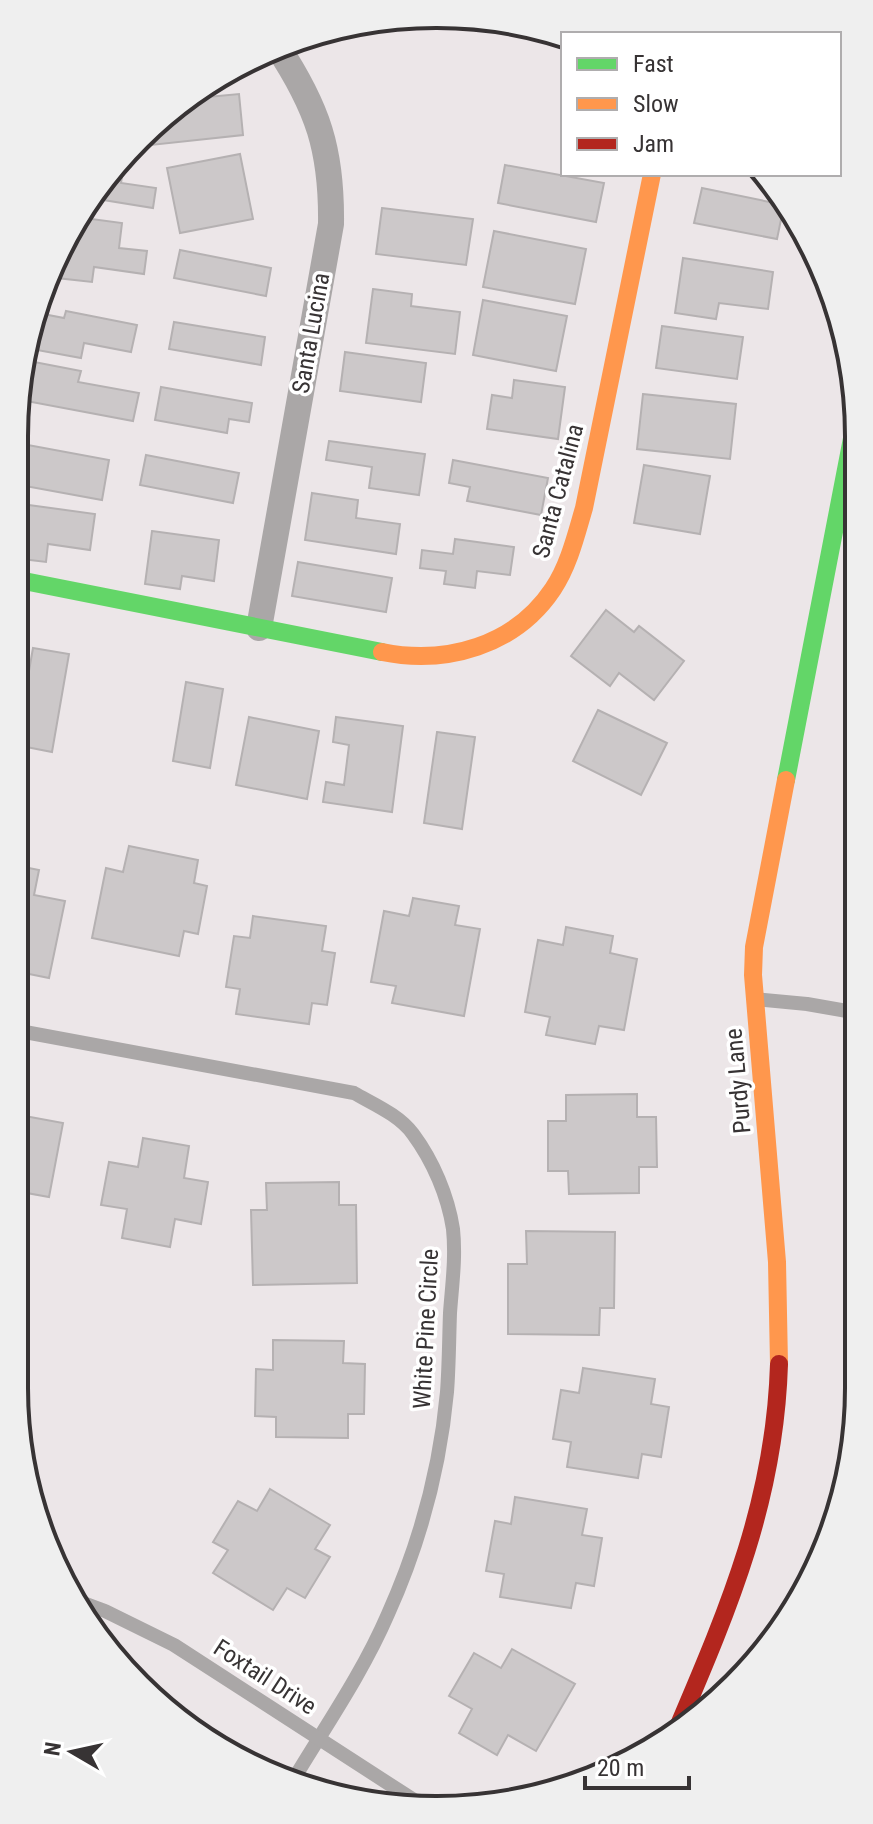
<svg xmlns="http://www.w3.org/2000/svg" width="873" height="1824" viewBox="0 0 873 1824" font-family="'Roboto Condensed',sans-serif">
<rect width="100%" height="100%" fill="#ece6e8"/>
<g fill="#ccc8c9" stroke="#b5b1b2" stroke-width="2">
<path d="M239,94L243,135L151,145L150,130L197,98Z"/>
<path d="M240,154L253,219L180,233L167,168Z"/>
<path d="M122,162L124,163L121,183L156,188L153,208L97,199Z"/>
<path d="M505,165L604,183L596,222L498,203Z"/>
<path d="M702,188L784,205L777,239L694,223Z"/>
<path d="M382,208L473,219L466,265L376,254Z"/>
<path d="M84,218L122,223L119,248L147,251L144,274L94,267L92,282L57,278L60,253Z"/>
<path d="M494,231L586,249L575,304L483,287Z"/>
<path d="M180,250L271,268L266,296L174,278Z"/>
<path d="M683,258L773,272L768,309L719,303L716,319L675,313Z"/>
<path d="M373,289L412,294L411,306L460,312L455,354L366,343Z"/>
<path d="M483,300L567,316L556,371L473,355Z"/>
<path d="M66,311L137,325L131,352L84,343L81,358L37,350L43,314L64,318Z"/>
<path d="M174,322L265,337L261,365L169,349Z"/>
<path d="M662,326L743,337L737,379L656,368Z"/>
<path d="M345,352L426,363L421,402L340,391Z"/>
<path d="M29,361L81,371L78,382L139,393L133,421L21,400Z"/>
<path d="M514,380L565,387L558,439L487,429L492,395L512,398Z"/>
<path d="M161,387L252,403L249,422L229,419L227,433L155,420Z"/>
<path d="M643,394L736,404L730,459L637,449Z"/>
<path d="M329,441L425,454L419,495L369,488L372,467L326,460Z"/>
<path d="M17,443L109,460L102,500L14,484Z"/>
<path d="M146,455L239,473L233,503L140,485Z"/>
<path d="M453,460L548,478L541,515L467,501L470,487L449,483Z"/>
<path d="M644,465L710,476L700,534L634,523Z"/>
<path d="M312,493L358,500L356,518L400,524L396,554L305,540Z"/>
<path d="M14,503L95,514L90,550L48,544L46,562L14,558Z"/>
<path d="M152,531L219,540L214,581L182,576L180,589L145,584Z"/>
<path d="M455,539L514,547L510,575L477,571L475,588L444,584L446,571L420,568L422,550L453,554Z"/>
<path d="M298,562L392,578L386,612L292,596Z"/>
<path d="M606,610L634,632L639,626L684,661L654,700L619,673L610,686L571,656Z"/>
<path d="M33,648L69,654L52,752L16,745Z"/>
<path d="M186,682L223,689L210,768L173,761Z"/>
<path d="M598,710L667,743L641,795L573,761Z"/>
<path d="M249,717L319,731L307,799L236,785Z"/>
<path d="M336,717L403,726L392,812L323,802L326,782L344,785L349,745L333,742Z"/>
<path d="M437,732L475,737L462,829L424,823Z"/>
<path d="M129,846L198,860L194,883L207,886L198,934L184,931L179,956L92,938L106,868L123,872Z"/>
<path d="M14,865L39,870L34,895L65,901L49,978L14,971Z"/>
<path d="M413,898L459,906L455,925L480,929L464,1016L392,1003L396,986L371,982L384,911L409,916Z"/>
<path d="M253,916L326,926L322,951L335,953L327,1005L312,1003L309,1024L236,1014L240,989L226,987L234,936L250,938Z"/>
<path d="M566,927L613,936L610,953L637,959L624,1030L599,1026L595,1044L546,1035L550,1017L525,1012L538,940L563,945Z"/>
<path d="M637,1094V1117H656L657,1167H639V1193L569,1194L568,1171H548V1121H566V1095Z"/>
<path d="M14,1114L63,1123L49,1197L21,1192L16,1217Z"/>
<path d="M143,1138L189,1146L184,1178L208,1182L201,1224L175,1219L170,1247L122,1238L127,1209L101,1205L109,1162L138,1167Z"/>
<path d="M339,1182V1205H356L357,1283L253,1285L251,1210H267L266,1183Z"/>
<path d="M526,1231L615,1232L614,1308H600L599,1335L508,1334V1264H527Z"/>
<path d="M273,1340L344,1341L343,1363L365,1364L364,1414H348V1438L276,1437V1417L255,1416L256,1369L273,1370Z"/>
<path d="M583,1368L655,1379L651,1404L669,1407L661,1457L642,1454L638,1478L567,1467L571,1442L553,1439L561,1390L579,1393Z"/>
<path d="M270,1489L330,1525L315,1549L330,1557L305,1598L287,1588L273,1610L213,1573L228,1550L213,1542L238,1501L257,1511Z"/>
<path d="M515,1497L587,1509L582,1535L602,1538L594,1586L576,1583L571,1608L500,1597L504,1574L486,1571L495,1521L511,1524Z"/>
<path d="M512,1649L575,1684L536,1751L508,1735L497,1755L459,1733L472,1709L449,1696L474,1653L501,1668Z"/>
</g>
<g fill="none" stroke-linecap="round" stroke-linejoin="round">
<g stroke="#aaa7a7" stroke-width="14">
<path d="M755,999L807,1004L858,1013"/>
<path d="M14,1030L354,1093C375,1105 399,1115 413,1134C433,1161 448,1196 453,1229C456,1258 452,1285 450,1313C449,1340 449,1366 447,1392C440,1468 419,1545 388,1614C363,1672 327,1724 295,1777"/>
<path d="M78,1601L105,1611L174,1645L420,1804"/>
</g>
<path stroke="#aaa7a7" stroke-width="26" d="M259,628L331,224C332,150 318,108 277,46"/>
<g stroke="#63d668" stroke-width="18">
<path d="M14,579L382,652"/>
<path d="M786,780L855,423"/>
</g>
<g stroke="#ff974d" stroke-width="18">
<path d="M382,652C446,665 515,646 553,589C569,565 576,535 584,508L652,174"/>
<path d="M779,1364L777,1262L753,975L754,947L786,780"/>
</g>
<path stroke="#b3261e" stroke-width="18" d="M678,1727C730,1605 775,1499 779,1364"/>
</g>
<g text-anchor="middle" stroke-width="7" stroke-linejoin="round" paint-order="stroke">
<g font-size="24" fill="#373334" stroke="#fff">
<text transform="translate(311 333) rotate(-80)" y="8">Santa Lucina</text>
<text transform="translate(558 491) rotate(-75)" y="8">Santa Catalina</text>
<text transform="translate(738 1081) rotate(-95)" y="8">Purdy Lane</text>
<text transform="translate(426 1329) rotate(-87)" y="8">White Pine Circle</text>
<text transform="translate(265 1677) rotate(33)" y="8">Foxtail Drive</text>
</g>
</g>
<path d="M0 0H873V1824H0ZM436 28H437A408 408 0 0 1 845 436V1388A408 408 0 0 1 437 1796H436A408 408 0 0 1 28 1388V436A408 408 0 0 1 436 28Z" fill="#efefef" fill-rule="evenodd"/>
<path fill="none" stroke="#373334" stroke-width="4" d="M436 28H437A408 408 0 0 1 845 436V1388A408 408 0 0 1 437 1796H436A408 408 0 0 1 28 1388V436A408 408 0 0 1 436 28Z"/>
<rect x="561" y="32" width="280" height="144" fill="#ffffff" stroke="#afadae" stroke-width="2"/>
<rect x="577" y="58" width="40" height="12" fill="#63d668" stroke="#afadae" stroke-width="2"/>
<text x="633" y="72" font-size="24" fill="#373334">Fast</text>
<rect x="577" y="98" width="40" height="12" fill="#ff974d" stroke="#afadae" stroke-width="2"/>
<text x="633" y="112" font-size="24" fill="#373334">Slow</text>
<rect x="577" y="138" width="40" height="12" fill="#b3261e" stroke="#afadae" stroke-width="2"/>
<text x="633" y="152" font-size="24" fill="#373334">Jam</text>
<g transform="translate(72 1752) rotate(279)" stroke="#ffffff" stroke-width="6" paint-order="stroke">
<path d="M0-6L14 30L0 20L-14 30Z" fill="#373334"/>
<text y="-12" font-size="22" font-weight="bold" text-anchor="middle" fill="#373334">N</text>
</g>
<path d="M585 1776v12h104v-12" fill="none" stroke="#373334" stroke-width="4"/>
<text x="597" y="1776" font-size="24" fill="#373334" stroke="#ffffff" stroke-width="6" paint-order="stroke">20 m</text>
</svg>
